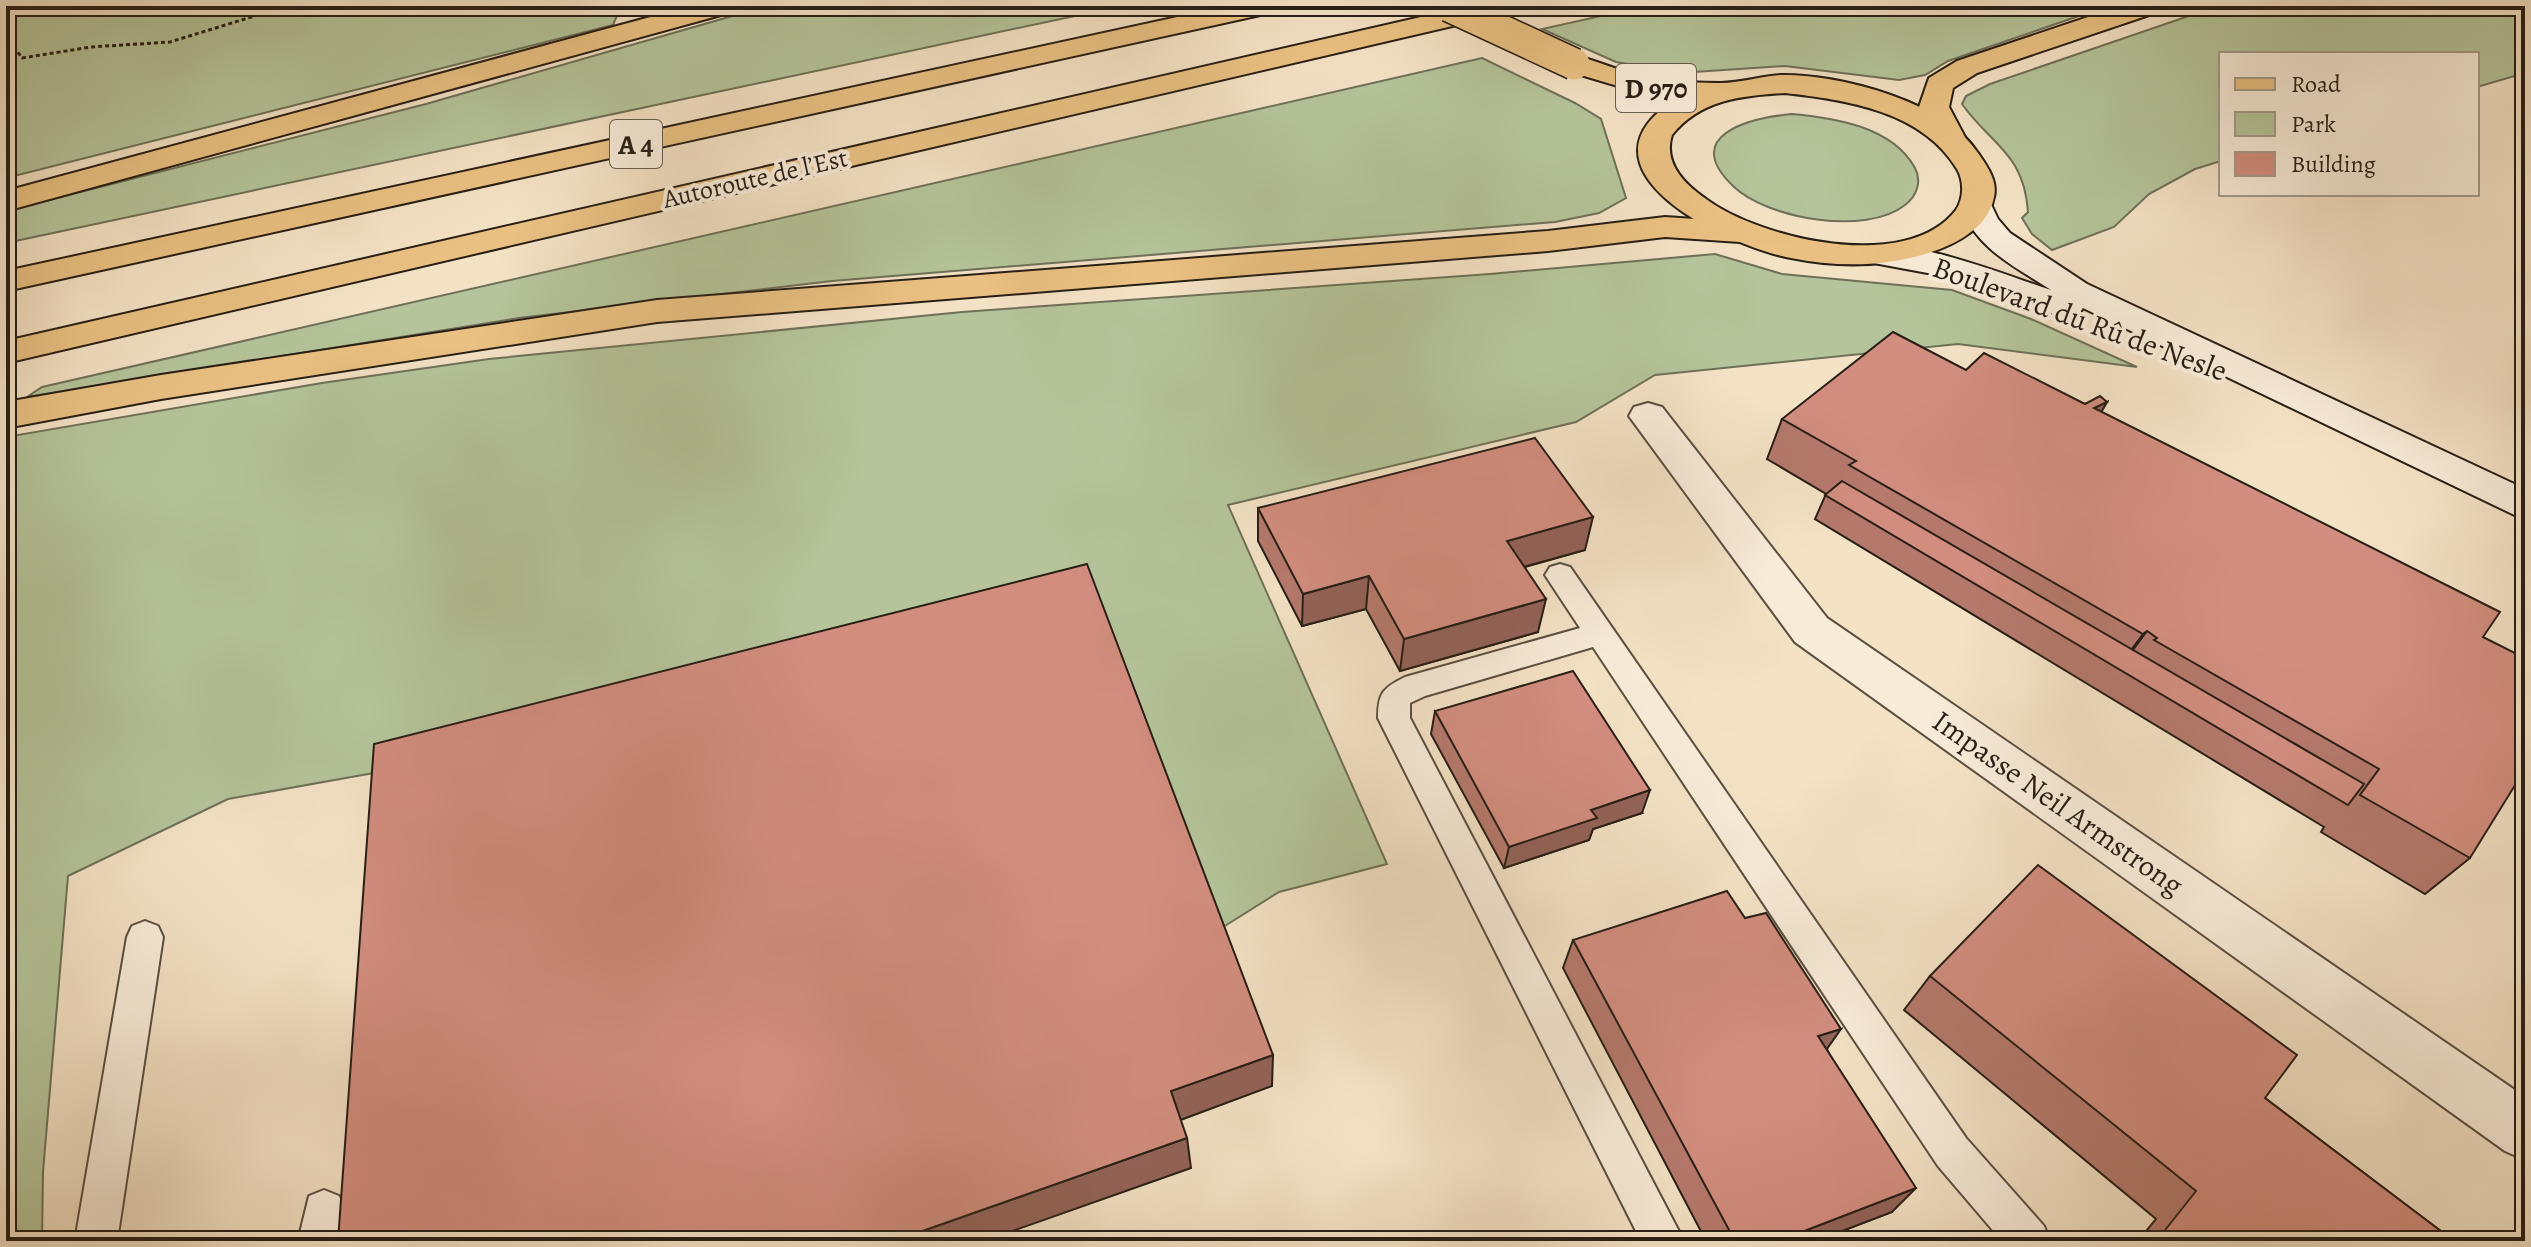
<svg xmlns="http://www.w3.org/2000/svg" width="2531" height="1247" viewBox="0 0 2531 1247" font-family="Alegreya,serif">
<rect width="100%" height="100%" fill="#f4e2c5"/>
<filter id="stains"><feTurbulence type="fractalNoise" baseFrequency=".0025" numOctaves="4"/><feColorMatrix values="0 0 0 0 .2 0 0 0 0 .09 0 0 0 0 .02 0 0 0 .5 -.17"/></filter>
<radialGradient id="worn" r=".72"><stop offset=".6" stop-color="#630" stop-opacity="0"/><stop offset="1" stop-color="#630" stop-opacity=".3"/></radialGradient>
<g fill="#b5c49a" stroke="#6e7158" stroke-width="2">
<path d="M6,6H621L613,25L6,178Z"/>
<path d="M767,6H1122L6,243V211L426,104Z"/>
<path d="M1646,6H2108L1948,61L1925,75L1899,80L1785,66L1679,73L1616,62L1542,29Z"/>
<path d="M2218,6H2525V73L2477,87V54H2221V161L2195,169L2149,194L2114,227L2052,250L2032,234L2022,218L2028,212C2024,153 1992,146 1962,104L1966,96L1990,84Z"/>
<path d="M1482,58L1575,103L1601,119L1626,198L1599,213L1555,222L832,281L519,318L27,397L42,387Z"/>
<path d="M1792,114C1834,118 1892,126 1915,168C1922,181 1917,196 1905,205C1866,236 1767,219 1733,186C1680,135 1750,118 1792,114Z"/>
<path d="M1715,254L1782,274L1952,290L2031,319L2137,367L1958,344L1655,375L1576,422L1228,505L1387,864L1279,892L1220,929L385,771L228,799L68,876L43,1172L42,1241H6V437L322,383L489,359L962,312L1490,274Z"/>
</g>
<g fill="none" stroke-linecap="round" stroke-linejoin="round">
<defs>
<g id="lane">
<path d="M1560,564L1570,567L1966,1138L2044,1226L2050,1241H2002L1938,1166L1593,647L1425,696L1410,703V718L1684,1241H1641L1378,718C1378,693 1383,688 1405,677L1580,628L1545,575L1550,567Z"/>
<path d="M145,921L158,926L163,937L117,1241H75L127,937L132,926Z"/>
<path d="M324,1190L339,1196L345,1211L340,1241H298L309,1196Z"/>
</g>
<path id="street" d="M1648,403L1662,407L1827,618L2525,1097V1160L2505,1151L1795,642L1629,416L1634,407Z"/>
<path id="secondary" d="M1977,195L1988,198L1998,219L2010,233L2087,284L2525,489V520L2083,308L2078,315L2066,318L1933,274L1863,261L1858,254L1863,247C1908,236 2005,275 2051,290C2016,267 1974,248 1961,205L1966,198Z"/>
<path id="primary" d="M1574,55C1602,62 1632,77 1661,80C1680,82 1703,83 1721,83C1741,83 1762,76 1781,75C1840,74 1945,102 1978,153C1987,166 1998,181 1994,197C1989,224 1963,240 1940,249C1892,267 1840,268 1791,258C1726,246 1563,168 1678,98H1658L1564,70L1560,64L1564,58ZM1785,93C1847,100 1922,111 1957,169C1964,181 1964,198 1956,210C1907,274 1760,239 1706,199C1684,184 1663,163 1672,135C1701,99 1742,96 1785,93Z"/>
<g id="highway">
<path d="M691,6H735L732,12L6,211V191Z"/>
<path d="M1228,6H1278L1275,12L1265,14L6,291V271Z"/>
<path d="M1469,6H1517L1514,12L1504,14L6,363V341Z"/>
<path d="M2121,6H2161L2158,12L1977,73L1953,88L1949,107L1967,141L1963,148H1941L1919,107L1929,78L1957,61Z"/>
<path d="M1665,217L1740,222L1752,225L1757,232L1752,239L1740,242L1665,237L1548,251L657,322L161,399L6,428V402L161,375L657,300L1548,231Z"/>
</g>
</defs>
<use href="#lane" stroke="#5a4f41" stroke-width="4"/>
<use href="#street" stroke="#5a4f41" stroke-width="4"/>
<use href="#secondary" stroke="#271e15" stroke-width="4"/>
<use href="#primary" stroke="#271e15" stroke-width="4"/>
<use href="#highway" stroke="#271e15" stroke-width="4"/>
<path stroke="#271e15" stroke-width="3" stroke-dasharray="4 3" stroke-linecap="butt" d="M6,35L22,58L91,47L170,42L287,6"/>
<use href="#lane" fill="#f8ecd9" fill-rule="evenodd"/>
<use href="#street" fill="#f8ecd9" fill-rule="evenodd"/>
<use href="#secondary" fill="#f8ecd9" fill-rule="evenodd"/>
<use href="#primary" fill="#eac182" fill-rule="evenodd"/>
<use href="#highway" fill="#eac182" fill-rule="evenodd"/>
<defs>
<path id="primary-bridge" d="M1449,6L1574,64"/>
</defs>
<use href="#primary-bridge" stroke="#271e15" stroke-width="34" stroke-linecap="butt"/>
<use href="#primary-bridge" stroke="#eac182" stroke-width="31"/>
</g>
<g fill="#b5796c" stroke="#271e15" stroke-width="2">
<path d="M1966,370L2085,404L2107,402L2101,412L2483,637L2470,858L2425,894L2321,832L2324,827L1815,519L1826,494L1767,459L1782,419Z"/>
<path d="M1258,508L1585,550L1525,567L1538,632L1400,671L1366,609L1302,626L1258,541Z"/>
<path d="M1435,711L1642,813L1593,829L1589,840L1504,868L1431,734Z"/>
<path d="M1573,940L1827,1049L1892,1212L1816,1241H1706L1563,968Z"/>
<path d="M1930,976L2265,1098L2454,1241H2138L2156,1219L1904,1010Z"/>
</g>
<g fill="#936358" stroke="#271e15" stroke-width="2">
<path d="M2107,402L2084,442L2094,408Z"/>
<path d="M1593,517L1585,550L1501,573L1507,541Z"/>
<path d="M1369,576L1366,609L1302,626L1303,594Z"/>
<path d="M1546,599L1538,632L1400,671L1404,639Z"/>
<path d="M2147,631L2119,669L2118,668L2143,634Z"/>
<path d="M1650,790L1642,813L1593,829L1589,840L1504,868L1509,847L1591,810Z"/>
<path d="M1841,1029L1822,1056L1818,1036Z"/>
<path d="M1273,1055L1272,1086L1175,1122L1171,1091Z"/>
<path d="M1187,1138L1191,1168L984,1241H894Z"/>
<path d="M1916,1188L1892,1212L1816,1241H1778Z"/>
</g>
<g fill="#d28d7e" stroke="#271e15" stroke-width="2">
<path d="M1893,332L1966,370L1984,353L2085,404L2100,396L2107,402L2094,408L2500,612L2483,637L2525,658V769L2470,858L2360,795L2379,769L2154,640L2157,638L2147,631L2143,634L1849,465L1856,461L1782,419Z"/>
<path d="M1535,438L1593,517L1507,541L1546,599L1404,639L1369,576L1303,594L1258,508Z"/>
<path d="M1842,481L2364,784L2348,805L1825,495Z"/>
<path d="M1087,564L1273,1055L1171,1091L1187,1138L894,1241H338L374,744Z"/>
<path d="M1573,671L1650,790L1591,810L1597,818L1509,847L1435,711Z"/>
<path d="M2038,865L2297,1055L2265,1098L2454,1241H2170L2162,1234L2196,1191L1930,976Z"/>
<path d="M1727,891L1745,918L1766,913L1841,1029L1818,1036L1916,1188L1778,1241H1735L1573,940Z"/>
</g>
<g text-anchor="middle" stroke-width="8" stroke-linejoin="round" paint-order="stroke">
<g font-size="26" fill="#271e15" stroke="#f8ecd9">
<text transform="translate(755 178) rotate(-13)" y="9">Autoroute de l’Est</text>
</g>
<g fill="#f8ecd9" stroke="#665c50" stroke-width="2">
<rect x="1616" y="64" width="80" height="48" rx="6"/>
<rect x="610" y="120" width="52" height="48" rx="6"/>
</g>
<g font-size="28" font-weight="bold" fill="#271e15">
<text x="1656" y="98">D 970</text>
<text x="636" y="154">A 4</text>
</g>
<g font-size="30" fill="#271e15" stroke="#f8ecd9">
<text transform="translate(2080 319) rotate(20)" y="10">Boulevard du Rû de Nesle</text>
<text transform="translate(2058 803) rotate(35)" y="10">Impasse Neil Armstrong</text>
</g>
</g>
<rect width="2531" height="1247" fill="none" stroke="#f4e2c5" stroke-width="32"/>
<rect x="8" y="8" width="2515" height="1231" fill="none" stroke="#271e15" stroke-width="4"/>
<rect x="16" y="16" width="2499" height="1215" fill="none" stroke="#271e15" stroke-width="2"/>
<rect x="2219" y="52" width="260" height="144" fill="#f8ecd9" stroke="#a49a8b" stroke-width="2"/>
<rect x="2235" y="78" width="40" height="12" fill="#eac182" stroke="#a49a8b" stroke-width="2"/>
<text x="2291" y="92" font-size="24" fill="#271e15">Road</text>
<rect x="2235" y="112" width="40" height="24" fill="#b5c49a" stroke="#a49a8b" stroke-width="2"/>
<text x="2291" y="132" font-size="24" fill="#271e15">Park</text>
<rect x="2235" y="152" width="40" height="24" fill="#d28d7e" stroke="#a49a8b" stroke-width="2"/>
<text x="2291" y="172" font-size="24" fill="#271e15">Building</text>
<rect width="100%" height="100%" filter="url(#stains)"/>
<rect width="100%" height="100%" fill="url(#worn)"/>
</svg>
